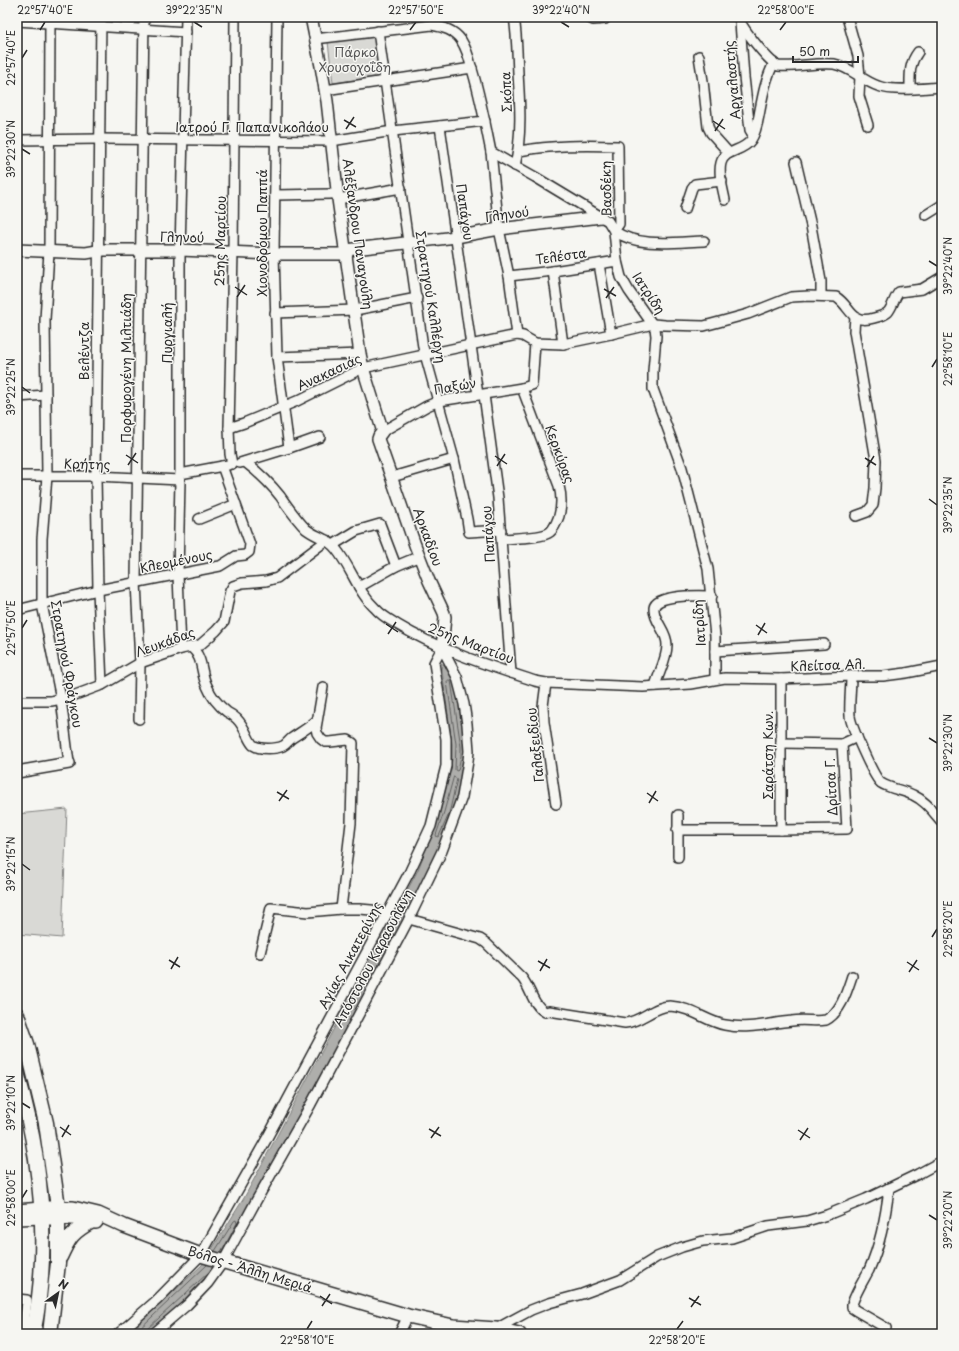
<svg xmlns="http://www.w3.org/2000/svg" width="959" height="1351" viewBox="0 0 959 1351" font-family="'Playpen Sans',sans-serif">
<rect width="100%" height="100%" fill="#f6f6f2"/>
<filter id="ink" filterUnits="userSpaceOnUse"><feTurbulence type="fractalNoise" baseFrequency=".025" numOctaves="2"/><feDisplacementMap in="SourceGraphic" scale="8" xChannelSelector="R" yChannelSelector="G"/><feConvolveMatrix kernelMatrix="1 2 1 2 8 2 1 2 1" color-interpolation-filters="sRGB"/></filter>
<g filter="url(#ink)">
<g fill="#d9d9d5" stroke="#828280">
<path d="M375,37L381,76L333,83L328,42Z"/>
<path d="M67,809L62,938L17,934V814Z"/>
</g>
<path fill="#aeaeab" stroke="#7a7a78" d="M441,663L454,671L465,746V757L453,815L418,893L253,1203L214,1273L148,1334H128L202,1265L244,1198L418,870L440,811L450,771L452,760V744Z"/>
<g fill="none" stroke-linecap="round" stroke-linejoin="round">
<g stroke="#5f5f5e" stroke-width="1">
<path d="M449,680L451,681L461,747V756L458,770L457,771L455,770L456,744L447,682Z"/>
<path d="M454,777L457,779L449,814L439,836L437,837L436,835L444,812L453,779Z"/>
<path d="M215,1251L234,1221L236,1220L237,1223L221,1253"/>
<path d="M134,1334L207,1265"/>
<path d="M146,1334L147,1329L209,1272"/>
</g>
<defs>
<g id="minor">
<path d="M50,17L49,251L45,320L47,476L42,539V604L61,699L69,763"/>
<path d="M101,17L96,476L98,590L102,685"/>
<path d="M277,17L274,254L277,357L289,448"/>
<path d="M514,17C517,35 517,54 518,73C520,104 522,136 515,166"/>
<path d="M587,17L593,20L605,19"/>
<path d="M738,17C742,28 768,61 778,66C797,68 815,62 834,64C851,67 862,81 878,86C893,92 925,88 942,87"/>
<path d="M847,17L858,56L860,76L859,96L868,125"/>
<path d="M17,21L186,32"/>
<path d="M740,22L744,77L750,130L753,135"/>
<path d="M378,31L423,347L454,459L467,519L469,532L501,530"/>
<path d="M315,39L432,25C443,27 454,30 461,40C466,48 469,57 471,66C480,94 485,123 491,152L535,177L608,221L614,231L617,261L621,277L629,291L655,328L656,336L653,371V389L682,468L708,569L715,636V679"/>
<path d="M699,56L703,81L708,127L711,133L729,153"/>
<path d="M910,88C910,74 909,64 918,52"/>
<path d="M325,90L472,68"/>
<path d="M440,126L478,395"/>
<path d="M17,140L100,139L331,141L393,131L485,121"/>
<path d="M519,151C553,145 583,145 618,146L619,224L614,231C639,248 675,242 704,241"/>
<path d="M491,152L499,229L509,276L517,335"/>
<path d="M796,162L811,226L821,281V296"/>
<path d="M275,195L331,194"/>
<path d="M338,199L401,188"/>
<path d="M725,200C723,189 718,174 721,163C725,149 743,152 751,140C757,131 758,120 760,110C763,94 766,78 774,63"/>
<path d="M685,209L692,188L695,184L722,181"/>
<path d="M926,215L942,205"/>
<path d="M599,264L611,334"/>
<path d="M553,271L563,344"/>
<path d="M509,276L553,271L617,261"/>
<path d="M275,313L355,310L417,298"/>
<path d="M855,317L854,331L876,460L875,488L873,505L867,512L856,516"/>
<path d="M277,357L360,354"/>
<path d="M484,395L498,498L511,673"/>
<path d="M17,397L46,395"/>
<path d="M229,428L244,423L297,401L363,368L517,335L523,336L535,343L563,344L611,334L653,324L665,325L704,326L719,322L748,314L791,297L809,296L836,297C851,306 850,325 874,318C878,317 885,315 888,312C893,306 894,298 899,292L922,289L942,277"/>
<path d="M383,431L427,406L439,401L522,388"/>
<path d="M245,462C258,472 270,483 280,496C288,507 296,519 306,529C316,537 328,538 336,549C351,567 358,593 376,609C382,616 390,620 398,625C439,650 490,666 535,681L546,683L643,687L691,684L725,678L781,679L851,676H883L906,673L942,666"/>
<path d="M240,463L289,448L320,437"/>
<path d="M232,464L230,454L229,428L233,252L235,17"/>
<path d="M180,474L228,465"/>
<path d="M17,476H96L180,480"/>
<path d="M392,477L454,459"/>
<path d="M199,519L236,504"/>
<path d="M502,539C512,538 543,538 550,532C555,528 557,521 559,516C562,505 562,497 559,486L522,388L532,385L535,343"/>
<path d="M333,545L356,531L380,524L396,566"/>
<path d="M359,587L396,566L420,556"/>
<path d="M17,610L98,590L220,566L236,556L245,555L249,552L250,544L222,466"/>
<path d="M191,647C204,658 200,672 207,686C211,696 218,705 227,712C231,714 234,716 237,719C245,727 248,740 253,745C260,750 276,749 283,746C287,744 289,740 292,738C301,732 310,727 317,720"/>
<path d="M181,649L178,575L180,480V250L186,17"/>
<path d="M715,651L824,644"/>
<path d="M851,676C851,689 849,703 850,716C851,726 874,778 881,783C890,789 903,790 913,795C926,801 933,812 942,822"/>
<path d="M546,683L543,706L544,722L556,804"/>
<path d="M655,686C659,672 667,659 667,645C667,631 655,623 654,610C652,593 702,596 712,596"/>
<path d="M323,687L316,728L317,733L321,739L325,742H330L348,740L353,743L351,823L341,909"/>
<path d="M17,701H51L67,698L102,685L140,663L181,649L200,645L216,631L224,622L230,591L233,586L242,583L266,581L277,578L327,540"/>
<path d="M139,719L140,663L136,582L144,17"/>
<path d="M781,743L842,744L857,737"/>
<path d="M678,815V857"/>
<path d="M677,830H781L847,829L842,744"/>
<path d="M781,830V679"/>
<path d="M409,919L480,939L486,943L522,978C531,989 532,1004 545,1012L549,1011L625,1023C641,1022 654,1006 670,1006C691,1007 707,1022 725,1025C751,1030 768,1023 792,1021C804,1019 815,1022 826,1020C841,1012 847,991 852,976"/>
<path d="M260,953L271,908L308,912L341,909H360L371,910L387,913"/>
<path d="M17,1299L27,1300L23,1334"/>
<path d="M886,1328L855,1310L852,1308V1304C856,1292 863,1281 869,1270C880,1245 886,1215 889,1188"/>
<path d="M496,1329L531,1310L549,1303L582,1294L620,1280L657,1257L682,1247L703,1241L732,1238L768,1226L807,1221L827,1215L866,1199L918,1174L942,1161"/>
<path d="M118,1334L157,1300L201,1255L266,1140L410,871L431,826L446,766V739L434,663L436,659L442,648L457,677L464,704L467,724L469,751L468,761L462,797L442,851L409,919L351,1029L311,1104L256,1201L223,1262L208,1283L187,1305L153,1334"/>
<path d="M399,1334L408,1316"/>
</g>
<g id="tertiary">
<path d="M311,17L321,66L327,101L338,199L360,354L363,368L382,429V432L379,436L378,439L415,545L429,581L444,613L445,617L442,648"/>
<path d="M17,250L86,253L103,250H180L274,254H347"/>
<path d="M346,250L456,237L499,229L601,217"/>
<path d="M17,772L69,763"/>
<path d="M17,1210L41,1208"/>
<path d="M17,1219L42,1218"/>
</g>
<g id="secondary">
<path d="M41,1208H73L98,1214L124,1226L201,1255L408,1316L453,1326L496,1329L519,1334"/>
<path d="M42,1218H73L96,1222"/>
</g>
<g id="primary">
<path d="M17,1015L27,1044L46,1123L58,1207V1263L50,1334"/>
<path d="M17,1073C41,1157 51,1248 33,1334"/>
<path d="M60,1257C69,1237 72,1232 92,1221"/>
</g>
</defs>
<use href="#minor" stroke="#2b2b2b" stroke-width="12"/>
<use href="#tertiary" stroke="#2b2b2b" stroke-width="14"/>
<use href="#secondary" stroke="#2b2b2b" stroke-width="16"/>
<use href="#primary" stroke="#2b2b2b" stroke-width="17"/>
<use href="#minor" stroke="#f6f6f2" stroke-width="9"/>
<use href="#tertiary" stroke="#f6f6f2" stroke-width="11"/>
<use href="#secondary" stroke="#f6f6f2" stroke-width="13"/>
<use href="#primary" stroke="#f6f6f2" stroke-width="14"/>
</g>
</g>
<path fill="none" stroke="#2b2b2b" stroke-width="1.5" d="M194,22L202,27M561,22L569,27M40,30L45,22M410,30L416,22M780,30L786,22M22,58L27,50M344,120L356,127M713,121L725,129M346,129L354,117M715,131L723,119M22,149L30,154M929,261L937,266M235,287L247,295M604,289L616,296M237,297L245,285M606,298L614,287M932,367L937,359M22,387L30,393M126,455L138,463M495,456L507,464M865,458L876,465M128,465L136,453M497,466L505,454M867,467L874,456M929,499L937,505M386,624L398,632M756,625L767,633M22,628L27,620M388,634L396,622M758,635L765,623M929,738L937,743M277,792L289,799M647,793L658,801M279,801L287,790M649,803L656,791M22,864L30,870M932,937L937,929M169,960L180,967M538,961L550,968M907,962L919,970M171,969L178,957M540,971L547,959M909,972L917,960M22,1103L30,1108M60,1127L71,1135M429,1129L441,1136M798,1130L810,1138M62,1137L69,1125M431,1138L439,1127M800,1140L808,1128M22,1198L27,1190M929,1215L937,1220M320,1296L332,1304M689,1298L701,1305M322,1306L330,1294M691,1307L699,1296M307,1329L312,1321M677,1329L683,1321"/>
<g text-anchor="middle" stroke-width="3" stroke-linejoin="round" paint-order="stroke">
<g font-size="13" fill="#565656" stroke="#f6f6f2">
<text x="355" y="57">Πάρκο<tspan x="355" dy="15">Χρυσοχοΐδη</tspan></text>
</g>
<g font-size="13" fill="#2b2b2b" stroke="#f6f6f2">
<text transform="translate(732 80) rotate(-95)" y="5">Αργαλαστής</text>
<text transform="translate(506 92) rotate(-92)" y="5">Σκόπα</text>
<text x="252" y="132">Ιατρού Γ. Παπανικολάου</text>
<text transform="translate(606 189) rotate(-91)" y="5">Βασδέκη</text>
<text transform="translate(465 212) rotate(82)" y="5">Παπάγου</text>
<text transform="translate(507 214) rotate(-8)" y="5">Γληνού</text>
<text transform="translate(262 233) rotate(-90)" y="5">Χιονοδρόμου Παππά</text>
<text transform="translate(358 234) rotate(82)" y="5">Αλέξανδρου Παναγούλη</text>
<text transform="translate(182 237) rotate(1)" y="5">Γληνού</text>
<text transform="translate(220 241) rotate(-89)" y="5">25ης Μαρτίου</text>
<text transform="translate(561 256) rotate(-8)" y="5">Τελέστα</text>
<text transform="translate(649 293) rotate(56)" y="5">Ιατρίδη</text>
<text transform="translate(431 297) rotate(81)" y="5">Στρατηγού Καλλέργη</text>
<text transform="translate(167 333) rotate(-90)" y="5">Πυργιαλή</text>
<text transform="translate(84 351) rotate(-90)" y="5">Βελέντζα</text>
<text transform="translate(126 368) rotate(-90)" y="5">Πορφυρογένη Μιλτιάδη</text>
<text transform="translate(329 372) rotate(-25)" y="5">Ανακασιάς</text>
<text transform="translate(455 386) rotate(-10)" y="5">Παξών</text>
<text transform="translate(560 454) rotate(70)" y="5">Κερκύρας</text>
<text transform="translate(87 464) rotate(1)" y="5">Κρήτης</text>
<text transform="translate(488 534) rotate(-94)" y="5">Παπάγου</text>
<text transform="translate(428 537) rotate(70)" y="5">Αρκαδίου</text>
<text transform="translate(176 561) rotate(-11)" y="5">Κλεομένους</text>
<text transform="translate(699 623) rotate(-94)" y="5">Ιατρίδη</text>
<text transform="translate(165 642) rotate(-20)" y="5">Λευκάδας</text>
<text transform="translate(471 643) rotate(21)" y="5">25ης Μαρτίου</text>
<text transform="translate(67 664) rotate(80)" y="5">Στρατηγού Φράγκου</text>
<text transform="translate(828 665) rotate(-2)" y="5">Κλείτσα Αλ.</text>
<text transform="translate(535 745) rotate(-96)" y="5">Γαλαξειδίου</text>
<text transform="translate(768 755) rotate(-90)" y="5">Σαράτση Κων.</text>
<text transform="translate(831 787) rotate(-93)" y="5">Δρίτσα Γ.</text>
<text transform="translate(350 955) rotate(-62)" y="5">Αγίας Αικατερίνης</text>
<text transform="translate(373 958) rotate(-62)" y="5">Απόστολου Καραουλάνη</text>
<text transform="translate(250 1269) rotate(17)" y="5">Βόλος - Άλλη Μεριά</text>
</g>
</g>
<rect width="959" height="1351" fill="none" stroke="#f6f6f2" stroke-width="44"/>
<g transform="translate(58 1293) rotate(33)" stroke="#f6f6f2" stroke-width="3" paint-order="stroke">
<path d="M0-3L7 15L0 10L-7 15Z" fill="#2b2b2b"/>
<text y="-6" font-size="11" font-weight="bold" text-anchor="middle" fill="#2b2b2b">N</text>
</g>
<path d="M793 56v6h65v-6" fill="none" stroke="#2b2b2b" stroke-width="2"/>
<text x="799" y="56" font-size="12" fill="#2b2b2b" stroke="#f6f6f2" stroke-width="3" paint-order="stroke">50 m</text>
<rect x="22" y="22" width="915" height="1307" fill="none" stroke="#2b2b2b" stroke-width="1.5"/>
<g font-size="10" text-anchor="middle" fill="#2b2b2b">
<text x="45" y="14">22°57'40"E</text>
<text x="194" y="14">39°22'35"N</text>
<text x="416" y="14">22°57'50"E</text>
<text x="561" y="14">39°22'40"N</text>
<text x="786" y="14">22°58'00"E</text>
<text transform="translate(11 58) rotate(-90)" y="4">22°57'40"E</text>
<text transform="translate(11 149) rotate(-90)" y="4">39°22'30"N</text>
<text transform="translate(948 266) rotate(-90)" y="4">39°22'40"N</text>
<text transform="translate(948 359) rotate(-90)" y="4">22°58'10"E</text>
<text transform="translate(11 387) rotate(-90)" y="4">39°22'25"N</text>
<text transform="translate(948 505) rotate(-90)" y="4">39°22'35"N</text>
<text transform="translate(11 628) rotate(-90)" y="4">22°57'50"E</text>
<text transform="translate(948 743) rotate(-90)" y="4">39°22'30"N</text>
<text transform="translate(11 864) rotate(-90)" y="4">39°22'15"N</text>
<text transform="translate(948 929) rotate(-90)" y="4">22°58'20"E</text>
<text transform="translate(11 1103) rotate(-90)" y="4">39°22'10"N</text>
<text transform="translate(11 1198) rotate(-90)" y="4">22°58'00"E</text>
<text transform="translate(948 1220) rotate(-90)" y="4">39°22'20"N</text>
<text x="307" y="1344">22°58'10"E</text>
<text x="677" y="1344">22°58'20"E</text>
</g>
</svg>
